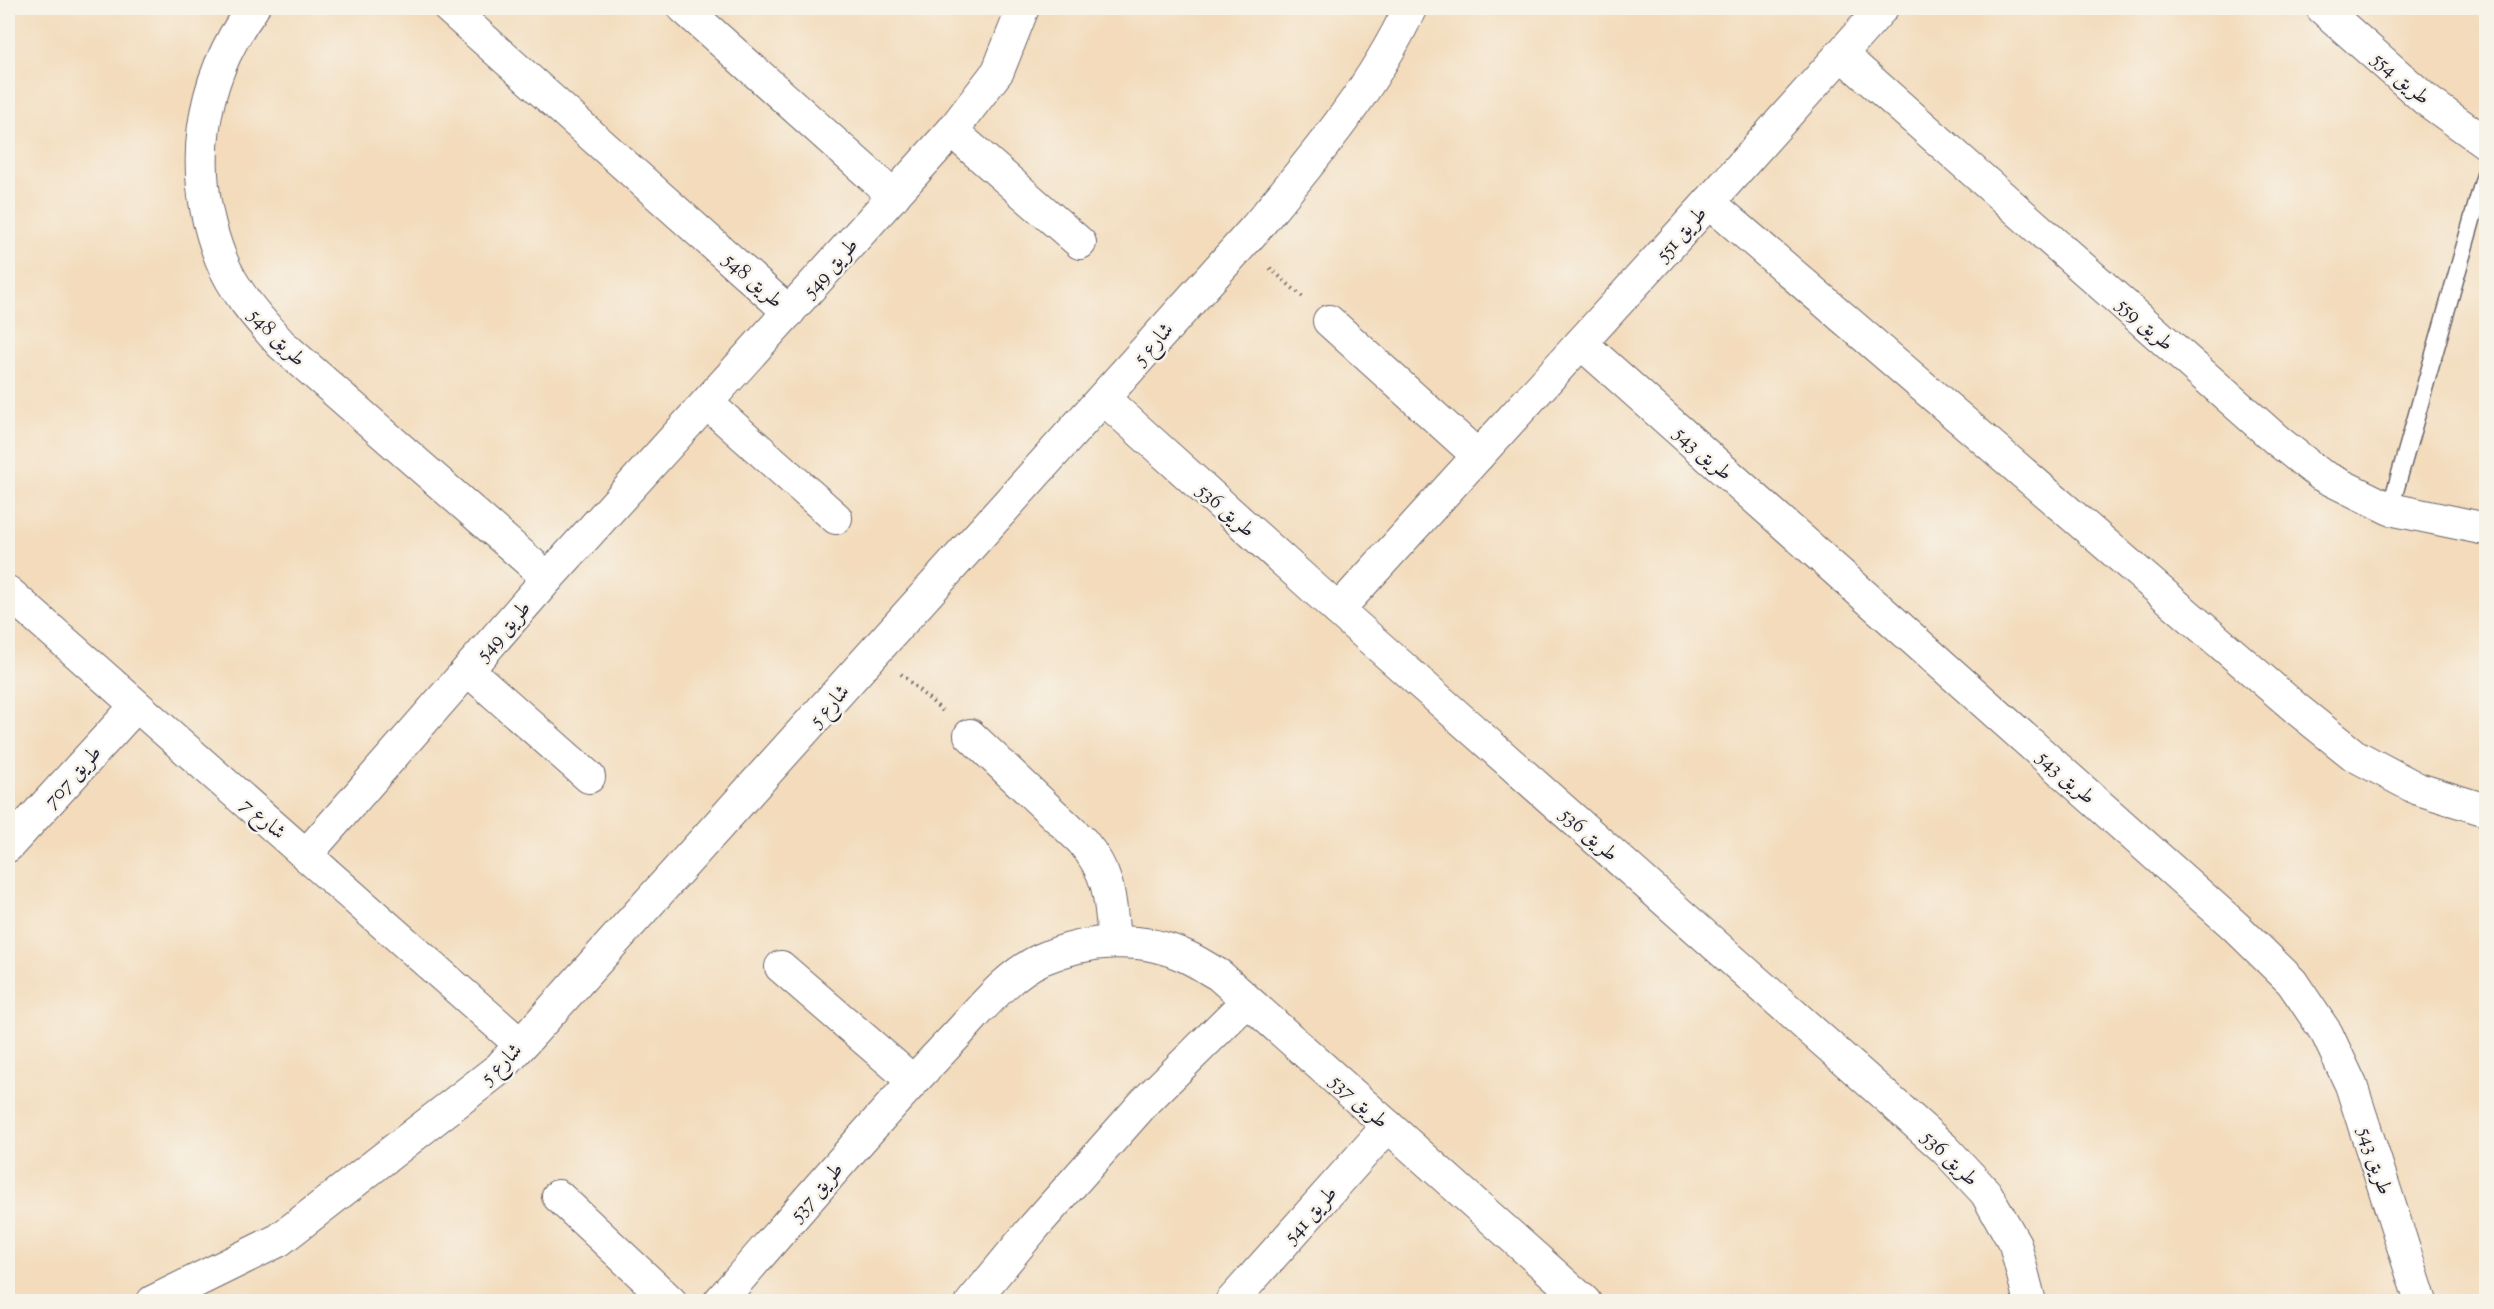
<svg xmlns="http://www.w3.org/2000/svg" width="2494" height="1309" viewBox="0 0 2494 1309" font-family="'Sorts Mill Goudy',Amiri,serif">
<rect width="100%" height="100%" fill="#f7f3e8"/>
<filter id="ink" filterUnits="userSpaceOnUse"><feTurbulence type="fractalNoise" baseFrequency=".0167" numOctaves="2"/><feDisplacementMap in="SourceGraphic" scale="12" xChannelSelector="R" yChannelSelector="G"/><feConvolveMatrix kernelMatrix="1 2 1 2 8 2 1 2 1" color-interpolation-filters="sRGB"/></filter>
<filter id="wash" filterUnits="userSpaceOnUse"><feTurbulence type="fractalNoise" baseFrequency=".008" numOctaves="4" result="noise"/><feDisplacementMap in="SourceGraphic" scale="24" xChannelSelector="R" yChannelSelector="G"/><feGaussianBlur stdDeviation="1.35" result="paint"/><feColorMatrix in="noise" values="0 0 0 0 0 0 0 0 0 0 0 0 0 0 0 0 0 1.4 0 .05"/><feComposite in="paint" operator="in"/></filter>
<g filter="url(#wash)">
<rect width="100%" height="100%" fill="#f3dbbb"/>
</g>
<g filter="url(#ink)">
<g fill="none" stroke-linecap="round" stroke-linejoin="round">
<defs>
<path id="lane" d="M2390,509L2486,171"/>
<g id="street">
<path d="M253,8C198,82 187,173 221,259C234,292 258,318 281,344L548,578"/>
<path d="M449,8L789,312"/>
<path d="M684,8L894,196"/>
<path d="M2322,8L2426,100L2486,143"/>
<path d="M1841,54L2278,441L2321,475L2390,509L2486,529"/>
<path d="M952,131L1080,243"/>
<path d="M1709,202L2298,710L2354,755L2418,789L2486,810"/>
<path d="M1329,321L1478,456"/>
<path d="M1581,343L2235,926L2292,982L2327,1034L2351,1085L2421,1302"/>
<path d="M1103,398L1338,610L1945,1149L1986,1193L2015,1244L2030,1302"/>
<path d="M707,403L836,518"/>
<path d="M8,592L521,1045"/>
<path d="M1338,610L1709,202L1882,8"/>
<path d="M468,670L589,777"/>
<path d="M970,735L1082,841C1111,876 1110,898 1114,941"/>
<path d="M8,846L136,706"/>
<path d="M306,855L548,578L952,131L998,71L1023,8"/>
<path d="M781,967L913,1081"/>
<path d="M558,1196L671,1302"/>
<path d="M719,1302C796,1214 871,1125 952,1040C979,1012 1006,975 1042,959C1088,939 1142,935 1187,957C1198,962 1208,969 1219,975L1585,1302"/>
<path d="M972,1302L1034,1227L1144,1103L1247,1001"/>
<path d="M1231,1302L1388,1126"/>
</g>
<path id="secondary" d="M153,1302L279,1240L500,1068L1255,229C1313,159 1372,90 1410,8"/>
</defs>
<use href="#lane" stroke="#6b6368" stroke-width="19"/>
<use href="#street" stroke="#6b6368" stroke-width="34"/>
<use href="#secondary" stroke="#6b6368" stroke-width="35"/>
<g stroke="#6b6368" stroke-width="4" stroke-dasharray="1.5 4.5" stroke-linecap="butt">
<path d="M1270,268L1305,299"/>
<path d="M901,674L945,713"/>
</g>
<use href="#lane" stroke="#fff" stroke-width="16"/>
<use href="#street" stroke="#fff" stroke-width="32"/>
<use href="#secondary" stroke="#fff" stroke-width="33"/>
</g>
</g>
<g text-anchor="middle" stroke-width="5" stroke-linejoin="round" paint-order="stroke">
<g font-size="21" fill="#22223b" stroke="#f7f3e8">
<text transform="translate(2402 78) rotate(41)" y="7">طريق 554</text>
<text transform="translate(1681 233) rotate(-48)" y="7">طريق 551</text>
<text transform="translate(830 267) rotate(-48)" y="7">طريق 549</text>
<text transform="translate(754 280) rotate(42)" y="7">طريق 548</text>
<text transform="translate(2146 324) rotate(42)" y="7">طريق 559</text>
<text transform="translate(278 337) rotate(46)" y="7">طريق 548</text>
<text transform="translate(1153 343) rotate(-48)" y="7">شارع 5</text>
<text transform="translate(1704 453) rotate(42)" y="7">طريق 543</text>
<text transform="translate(1227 510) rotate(42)" y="7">طريق 536</text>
<text transform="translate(503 630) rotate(-49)" y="7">طريق 549</text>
<text transform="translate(829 705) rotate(-48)" y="7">شارع 5</text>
<text transform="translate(72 776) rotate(-48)" y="7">طريق 707</text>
<text transform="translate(2067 777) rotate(42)" y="7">طريق 543</text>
<text transform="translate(264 818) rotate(41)" y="7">شارع 7</text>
<text transform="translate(1590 834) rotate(42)" y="7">طريق 536</text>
<text transform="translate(501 1063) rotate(-44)" y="7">شارع 5</text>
<text transform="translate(1360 1101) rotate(42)" y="7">طريق 537</text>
<text transform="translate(1951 1158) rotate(45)" y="7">طريق 536</text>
<text transform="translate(2376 1161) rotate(72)" y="7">طريق 543</text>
<text transform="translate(816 1191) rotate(-49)" y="7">طريق 537</text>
<text transform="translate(1310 1214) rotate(-48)" y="7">طريق 541</text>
</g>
</g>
<rect width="2494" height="1309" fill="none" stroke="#f7f3e8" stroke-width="30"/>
</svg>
